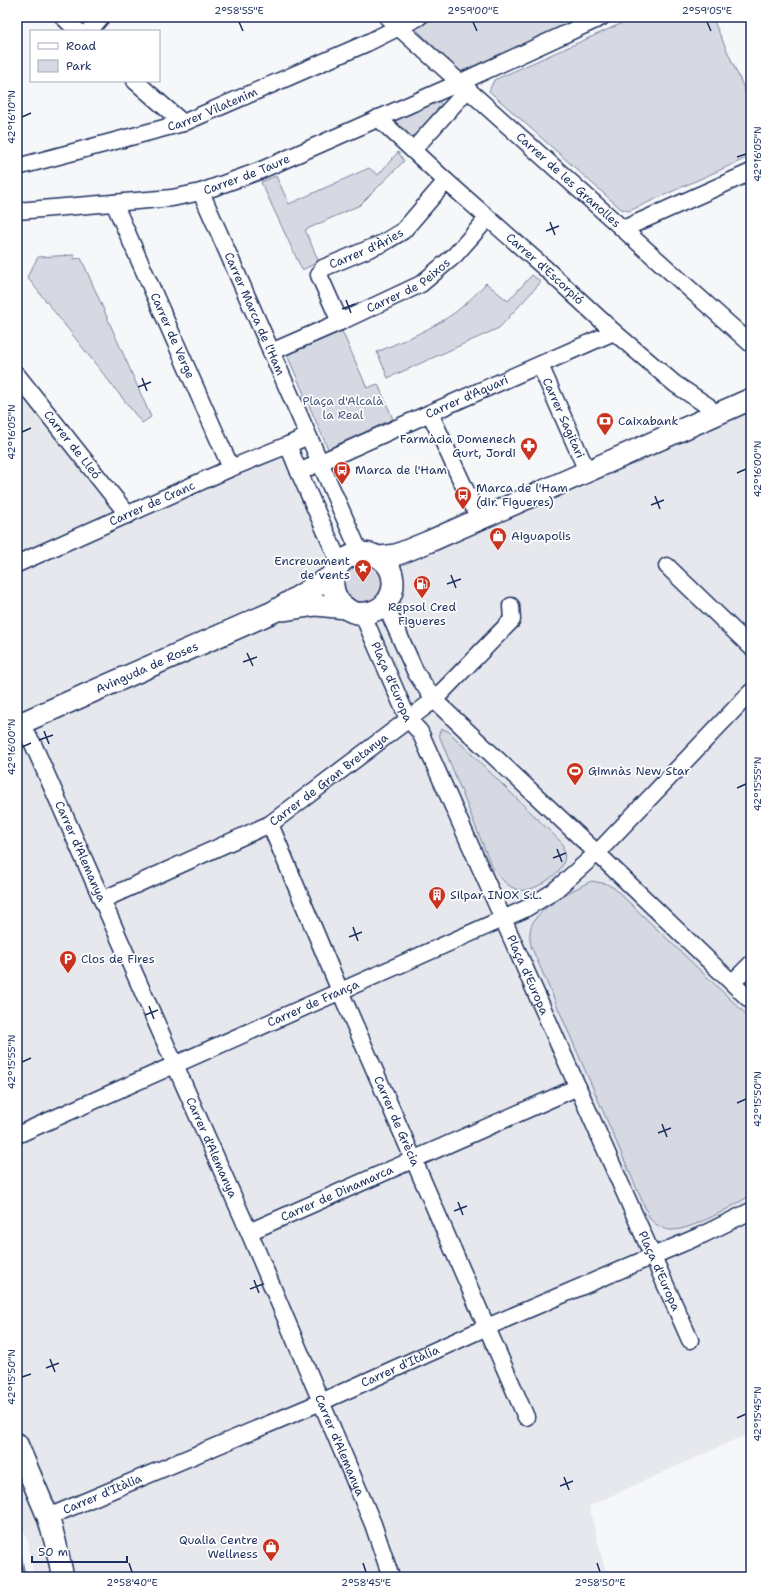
<svg xmlns="http://www.w3.org/2000/svg" width="768" height="1594" viewBox="0 0 768 1594" font-family="'Shantell Sans',sans-serif">
<rect width="100%" height="100%" fill="#f6f7f9"/>
<filter id="ink" filterUnits="userSpaceOnUse"><feTurbulence type="fractalNoise" baseFrequency=".025" numOctaves="2"/><feDisplacementMap in="SourceGraphic" scale="8" xChannelSelector="R" yChannelSelector="G"/><feConvolveMatrix kernelMatrix="1 2 1 2 8 2 1 2 1" color-interpolation-filters="sRGB"/></filter>
<g filter="url(#ink)">
<path fill="#e6e8ee" d="M17,375L128,513L288,444L349,578L751,401V1434L732,1441L589,1506L607,1577H34L28,1541L17,1513Z"/>
<g fill="#d6d9e2" stroke="#7884a0">
<path d="M438,17H584L460,72L415,28Z"/>
<path d="M636,17H712L751,104V156L629,211L621,209L489,91L494,80Z"/>
<path d="M438,100L441,103V105L412,139L392,120Z"/>
<path d="M398,152L404,161L360,205L305,230L319,262L302,270L261,182L276,176L289,204L369,168L378,175Z"/>
<path d="M74,255V259L81,258L151,417L142,423L27,277L38,257Z"/>
<path d="M532,275L541,282L499,328L388,378L377,352C404,340 433,329 457,311C468,302 477,293 486,283L508,301Z"/>
<path d="M342,331L367,388L378,384L393,419L328,449L287,355Z"/>
<path d="M357,562L375,564L384,578L380,597L363,605L346,597C340,575 339,576 357,562Z"/>
<path d="M442,729L448,731L562,843C564,850 566,857 563,864C558,876 532,893 519,890C506,887 498,875 491,865L439,735V733Z"/>
<path d="M592,881L607,884L614,888L751,1019V1195C733,1206 692,1230 672,1230C663,1230 656,1225 650,1219L531,946C530,940 529,934 531,927C536,909 575,888 592,881Z"/>
</g>
<g fill="none" stroke-linecap="round" stroke-linejoin="round">
<path stroke="#707c99" stroke-width="4" d="M17,1542L24,1577"/>
<defs>
<g id="minor">
<path d="M63,17L78,31"/>
<path id="s1" d="M387,17L751,344"/>
<path d="M89,31L101,17"/>
<path d="M135,81L183,123"/>
<path id="s2" d="M378,118L446,181L546,269L614,332L675,384L708,406L715,416"/>
<path d="M413,150L468,89"/>
<path id="s3" d="M17,167L183,123L367,43L419,17"/>
<path id="s4" d="M201,192L360,553"/>
<path id="s5" d="M114,203L231,468"/>
<path id="s6" d="M17,211L172,198L201,192L259,171L461,82L602,17"/>
<path d="M623,229L751,172"/>
<path id="s7" d="M340,322L319,275L323,268L383,243L403,231L446,181"/>
<path id="s8" d="M271,352L340,322L421,284L455,255L487,219"/>
<path id="s9" d="M540,365L587,471"/>
<path id="s10" d="M17,375L128,515"/>
<path d="M430,413L479,519"/>
<path id="s11" d="M308,436L288,445L299,472L430,413L614,332"/>
<path d="M299,472L340,564"/>
<path id="s12" d="M17,564L231,468L288,445"/>
<path d="M667,566L751,647"/>
<path d="M385,604L416,673L434,700L597,853L751,1001"/>
<path id="s13" d="M362,613L408,719L420,732L690,1340"/>
<path id="s14" d="M17,719L33,744L249,1232L373,1524L391,1577"/>
<path id="s15" d="M270,824L340,991L526,1417"/>
<path id="s16" d="M102,900L270,824L434,700L512,620L511,606"/>
<path d="M733,982L751,964"/>
<path id="s17" d="M17,1135L525,909L553,892L597,853L751,692"/>
<path id="s18" d="M249,1232L578,1087"/>
<path id="s19" d="M48,1517L321,1402L487,1327L702,1235L751,1211"/>
</g>
<g id="major">
<path d="M360,553C402,552 404,608 366,613C331,618 316,562 360,553Z"/>
<path d="M381,557L396,555L428,542L751,399"/>
<path d="M284,610L316,605L346,608"/>
<path id="s20" d="M17,725L273,612L332,576"/>
<path d="M17,1444L48,1517L55,1541L63,1577"/>
</g>
</defs>
<use href="#minor" stroke="#1b2f5e" stroke-width="19"/>
<use href="#major" stroke="#1b2f5e" stroke-width="24"/>
<use href="#minor" stroke="#fff" stroke-width="16"/>
<use href="#major" stroke="#fff" stroke-width="21"/>
</g>
</g>
<path fill="none" stroke="#1b2f5e" stroke-width="1.5" d="M239,22L243,31M473,22L477,31M707,22L711,31M22,117L31,113M737,157L746,154M550,222L555,235M546,231L559,226M346,300L351,313M342,309L355,304M142,378L147,391M138,387L151,382M22,432L31,428M737,473L746,469M655,496L660,509M651,505L664,500M451,575L456,588M447,584L461,579M247,653L253,666M243,662L257,657M44,731L49,744M39,740L53,735M22,747L31,743M737,788L746,784M557,849L562,862M553,858L566,853M353,927L358,941M349,937L362,932M149,1006L154,1019M145,1015L158,1010M22,1062L31,1058M737,1103L746,1099M662,1124L667,1137M658,1133L671,1128M458,1202L463,1215M454,1211L467,1206M254,1280L259,1293M250,1289L263,1284M50,1359L55,1372M46,1368L59,1363M22,1377L31,1374M737,1418L746,1414M564,1477L569,1490M560,1486L573,1481M129,1563L132,1572M363,1563L366,1572M597,1563L600,1572"/>
<defs>
<symbol id="bank-pin" viewBox="-11 -11 22 30"><path d="M0 17L-7.5 6A9.5 9.5 0 1 1 7.5 6Z" fill="#c8321e" stroke="#fff"/><path d="M-6-4H6V4H-6ZM0-2.3a2.3 2.3 0 1 0 0 4.6a2.3 2.3 0 1 0 0-4.6Z" fill="#fff"/></symbol>
<symbol id="pharmacy-pin" viewBox="-11 -11 22 30"><path d="M0 17L-7.5 6A9.5 9.5 0 1 1 7.5 6Z" fill="#c8321e" stroke="#fff"/><path d="M-2-6h4v4h4v4h-4v4h-4v-4h-4v-4h4Z" fill="#fff"/></symbol>
<symbol id="bus-pin" viewBox="-11 -11 22 30"><path d="M0 17L-7.5 6A9.5 9.5 0 1 1 7.5 6Z" fill="#c8321e" stroke="#fff"/><path d="M-5-6H5V4H4V6H2V4H-2V6H-4V4H-5ZM-3.5-4V0h7V-4ZM-3.5 1.2v1.5H-2V1.2ZM2 1.2v1.5H3.5V1.2Z" fill="#fff"/></symbol>
<symbol id="shop-pin" viewBox="-11 -11 22 30"><path d="M0 17L-7.5 6A9.5 9.5 0 1 1 7.5 6Z" fill="#c8321e" stroke="#fff"/><path d="M-5-2.5h2.3a2.7 3.5 0 0 1 5.4 0H5L5.5 6h-11ZM-1.5-2.5h3a1.5 2.3 0 0 0-3 0Z" fill="#fff"/></symbol>
<symbol id="sight-pin" viewBox="-11 -11 22 30"><path d="M0 17L-7.5 6A9.5 9.5 0 1 1 7.5 6Z" fill="#c8321e" stroke="#fff"/><path d="M0-6L1.8-2.2L6-1.7L2.9 1.2L3.7 5.4L0 3.3L-3.7 5.4L-2.9 1.2L-6-1.7L-1.8-2.2Z" fill="#fff"/></symbol>
<symbol id="fuel-pin" viewBox="-11 -11 22 30"><path d="M0 17L-7.5 6A9.5 9.5 0 1 1 7.5 6Z" fill="#c8321e" stroke="#fff"/><path d="M-5.5-6h7V0h2V4h1.3V-2.5L3-4.5l.8-.8L6-3V5H2.5V1h-1V6h-7ZM-4.2-4.7v3.2H.2V-4.7Z" fill="#fff"/></symbol>
<symbol id="stadium-pin" viewBox="-11 -11 22 30"><path d="M0 17L-7.5 6A9.5 9.5 0 1 1 7.5 6Z" fill="#c8321e" stroke="#fff"/><path d="M0-5a6.5 5 0 1 0 0 10a6.5 5 0 1 0 0-10ZM-3.5-1.8h7v3.6h-7Z" fill="#fff"/></symbol>
<symbol id="building-pin" viewBox="-11 -11 22 30"><path d="M0 17L-7.5 6A9.5 9.5 0 1 1 7.5 6Z" fill="#c8321e" stroke="#fff"/><path d="M-4-6H4V6H1V3H-1V6H-4ZM-2.5-4.3h1.7v1.8h-1.7ZM.8-4.3h1.7v1.8H.8ZM-2.5-1h1.7V.8h-1.7ZM.8-1h1.7V.8H.8Z" fill="#fff"/></symbol>
<symbol id="parking-pin" viewBox="-11 -11 22 30"><path d="M0 17L-7.5 6A9.5 9.5 0 1 1 7.5 6Z" fill="#c8321e" stroke="#fff"/><path d="M-3.5-5.5H1a3.5 3.5 0 0 1 0 7H-1V5.5H-3.5ZM-1-3.4V-.6H.8a1.4 1.4 0 0 0 0-2.8Z" fill="#fff"/></symbol>
</defs>
<g fill-rule="evenodd">
<use href="#bank-pin" x="595" y="411" width="20" height="27"/>
<use href="#pharmacy-pin" x="519" y="436" width="20" height="27"/>
<use href="#bus-pin" x="332" y="460" width="20" height="27"/>
<use href="#bus-pin" x="453" y="485" width="20" height="27"/>
<use href="#shop-pin" x="488" y="526" width="20" height="27"/>
<use href="#sight-pin" x="353" y="558" width="20" height="27"/>
<use href="#fuel-pin" x="412" y="574" width="20" height="27"/>
<use href="#stadium-pin" x="565" y="761" width="20" height="27"/>
<use href="#building-pin" x="427" y="885" width="20" height="27"/>
<use href="#parking-pin" x="58" y="949" width="20" height="27"/>
<use href="#shop-pin" x="261" y="1537" width="20" height="27"/>
</g>
<g text-anchor="middle" stroke-width="3.5" stroke-linejoin="round" paint-order="stroke">
<g font-size="12" fill="#1b2f5e" stroke="#fff">
<text dy="4" stroke="none"><textPath href="#s3" startOffset="204">Carrer Vilatenim</textPath></text>
<text dy="4" stroke="none"><textPath href="#s6" startOffset="234">Carrer de Taure</textPath></text>
<text dy="4" stroke="none"><textPath href="#s1" startOffset="244">Carrer de les Granolles</textPath></text>
<text dy="4" stroke="none"><textPath href="#s7" startOffset="107">Carrer d'Àries</textPath></text>
<text dy="4" stroke="none"><textPath href="#s2" startOffset="225">Carrer d'Escorpió</textPath></text>
<text dy="4" stroke="none"><textPath href="#s8" startOffset="153">Carrer de Peixos</textPath></text>
<text dy="4" stroke="none"><textPath href="#s4" startOffset="133">Carrer Marca de l'Ham</textPath></text>
<text dy="4" stroke="none"><textPath href="#s5" startOffset="145">Carrer de Verge</textPath></text>
<text dy="4" stroke="none"><textPath href="#s11" startOffset="235">Carrer d'Aquari</textPath></text>
<text dy="4" stroke="none"><textPath href="#s9" startOffset="58">Carrer Sagitari</textPath></text>
<text dy="4" stroke="none"><textPath href="#s10" startOffset="89">Carrer de Lleó</textPath></text>
<text dy="4" stroke="none"><textPath href="#s12" startOffset="148">Carrer de Cranc</textPath></text>
<text dy="4" stroke="none"><textPath href="#s20" startOffset="142">Avinguda de Roses</textPath></text>
<text dy="4" stroke="none"><textPath href="#s13" startOffset="75">Plaça d'Europa</textPath></text>
<text dy="4" stroke="none"><textPath href="#s16" startOffset="258">Carrer de Gran Bretanya</textPath></text>
<text dy="4" stroke="none"><textPath href="#s14" startOffset="147">Carrer d'Alemanya</textPath></text>
<text dy="4" stroke="none"><textPath href="#s13" startOffset="399">Plaça d'Europa</textPath></text>
<text dy="4" stroke="none"><textPath href="#s17" startOffset="324">Carrer de França</textPath></text>
<text dy="4" stroke="none"><textPath href="#s15" startOffset="323">Carrer de Grècia</textPath></text>
<text dy="4" stroke="none"><textPath href="#s14" startOffset="471">Carrer d'Alemanya</textPath></text>
<text dy="4" stroke="none"><textPath href="#s18" startOffset="96">Carrer de Dinamarca</textPath></text>
<text dy="4" stroke="none"><textPath href="#s13" startOffset="723">Plaça d'Europa</textPath></text>
<text dy="4" stroke="none"><textPath href="#s19" startOffset="383">Carrer d'Itàlia</textPath></text>
<text dy="4" stroke="none"><textPath href="#s14" startOffset="795">Carrer d'Alemanya</textPath></text>
<text dy="4" stroke="none"><textPath href="#s19" startOffset="59">Carrer d'Itàlia</textPath></text>
</g>
<g font-size="12" fill="#4a5a7f" stroke="#fff">
<text x="343" y="405">Plaça d'Alcalà<tspan x="343" dy="14">la Real</tspan></text>
</g>
<g font-size="12" fill="#1b2f5e" stroke="#fff" text-anchor="start">
<text x="618" y="425">Caixabank</text>
<text x="516" y="443" text-anchor="end">Farmàcia Domenech<tspan x="516" dy="14">Gurt, Jordi</tspan></text>
<text x="355" y="474">Marca de l'Ham</text>
<text x="476" y="492">Marca de l'Ham<tspan x="476" dy="14">(dir. Figueres)</tspan></text>
<text x="511" y="540">Aiguapolis</text>
<text x="350" y="565" text-anchor="end">Encreuament<tspan x="350" dy="14">de vents</tspan></text>
<text x="422" y="611" text-anchor="middle">Repsol Cred<tspan x="422" dy="14">Figueres</tspan></text>
<text x="588" y="775">Gimnàs New Star</text>
<text x="450" y="899">Silpar INOX S.L.</text>
<text x="81" y="963">Clos de Fires</text>
<text x="258" y="1544" text-anchor="end">Qualia Centre<tspan x="258" dy="14">Wellness</tspan></text>
</g>
</g>
<rect width="768" height="1594" fill="none" stroke="#fff" stroke-width="44"/>
<rect x="30" y="30" width="130" height="52" fill="#ffffff" stroke="#a4acbf"/>
<rect x="38" y="43" width="20" height="6" fill="#ffffff" stroke="#a4acbf"/>
<text x="66" y="50" font-size="12" fill="#1b2f5e">Road</text>
<rect x="38" y="60" width="20" height="12" fill="#d6d9e2" stroke="#a4acbf"/>
<text x="66" y="70" font-size="12" fill="#1b2f5e">Park</text>
<path d="M32 1556v6h95v-6" fill="none" stroke="#1b2f5e" stroke-width="2"/>
<text x="38" y="1556" font-size="12" fill="#1b2f5e" stroke="#ffffff" stroke-width="3" paint-order="stroke">50 m</text>
<rect x="22" y="22" width="724" height="1550" fill="none" stroke="#1b2f5e" stroke-width="1.5"/>
<g font-size="10" text-anchor="middle" fill="#1b2f5e">
<text x="239" y="14">2°58'55"E</text>
<text x="473" y="14">2°59'00"E</text>
<text x="707" y="14">2°59'05"E</text>
<text transform="translate(11 117) rotate(-90)" y="4">42°16'10"N</text>
<text transform="translate(757 154) rotate(-90)" y="4">42°16'05"N</text>
<text transform="translate(11 432) rotate(-90)" y="4">42°16'05"N</text>
<text transform="translate(757 469) rotate(-90)" y="4">42°16'00"N</text>
<text transform="translate(11 747) rotate(-90)" y="4">42°16'00"N</text>
<text transform="translate(757 784) rotate(-90)" y="4">42°15'55"N</text>
<text transform="translate(11 1062) rotate(-90)" y="4">42°15'55"N</text>
<text transform="translate(757 1099) rotate(-90)" y="4">42°15'50"N</text>
<text transform="translate(11 1377) rotate(-90)" y="4">42°15'50"N</text>
<text transform="translate(757 1414) rotate(-90)" y="4">42°15'45"N</text>
<text x="132" y="1586">2°58'40"E</text>
<text x="366" y="1586">2°58'45"E</text>
<text x="600" y="1586">2°58'50"E</text>
</g>
</svg>
